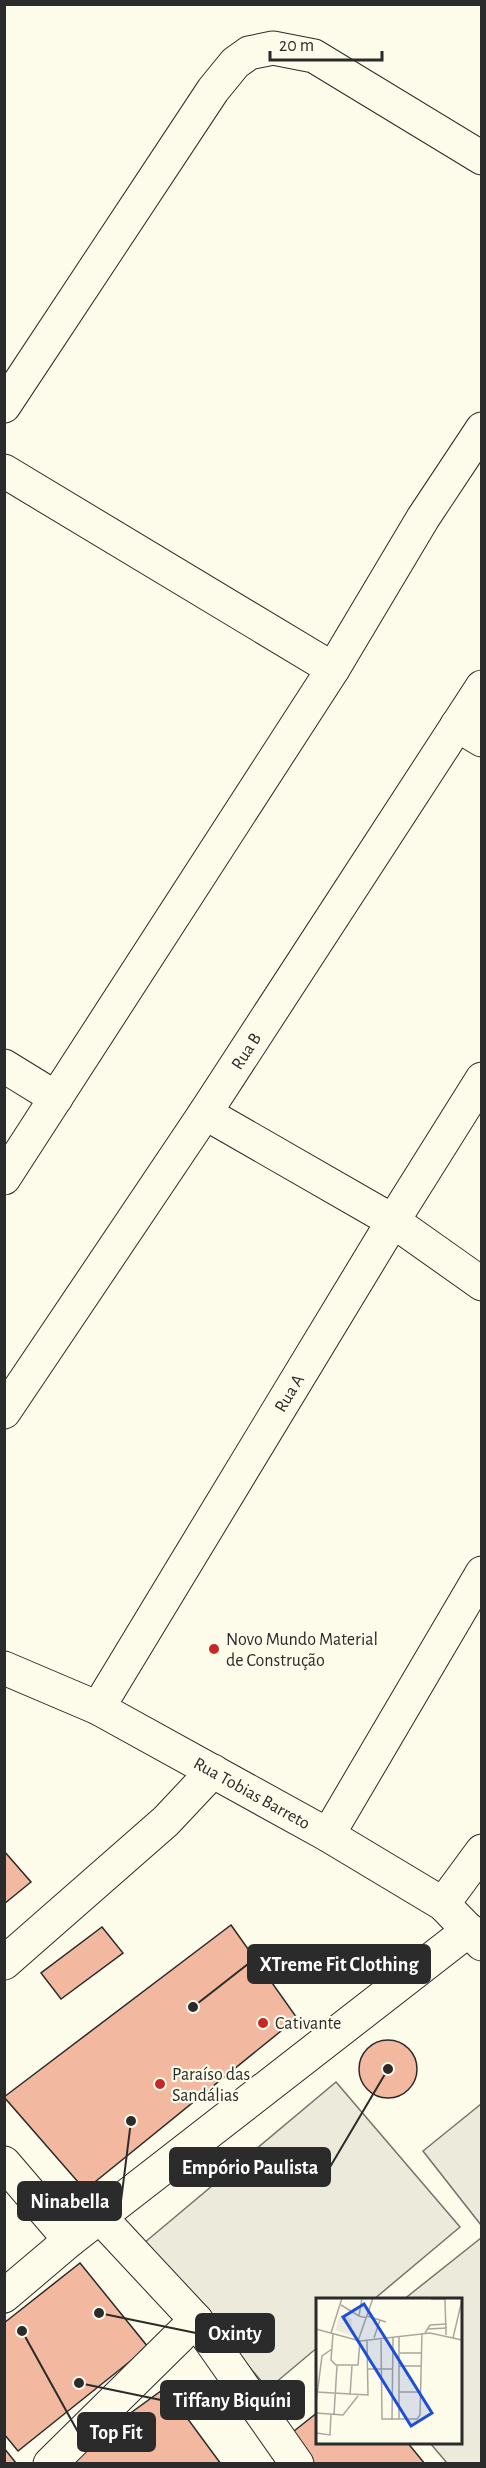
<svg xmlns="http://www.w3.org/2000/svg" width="486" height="2468" viewBox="0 0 486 2468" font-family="'Alegreya Sans',sans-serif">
<rect width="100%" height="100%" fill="#fdfbea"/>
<g fill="#ecebdb" stroke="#74746e" stroke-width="1.5">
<path d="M481,2104V2225L423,2151Z"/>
<path d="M481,2238V2463H447L430,2443L460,2442V2300H403Z"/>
</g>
<path fill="#eceadb" stroke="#74746e" stroke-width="1.5" d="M336,2082L460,2227L373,2300H318V2347L268,2389L144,2243Z"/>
<g fill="#f2b8a0" stroke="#2b2b2b" stroke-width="1.5">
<path d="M4,1851L31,1882L4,1904Z"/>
<path d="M231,1925L297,2018L85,2190L4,2097Z"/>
<path d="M102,1927L123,1953L61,1999L41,1973Z"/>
<circle cx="388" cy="2069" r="29"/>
<path d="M80,2263L148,2347L18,2451L4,2434V2323Z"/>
<path d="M165,2388L221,2464H69L66,2460Z"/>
<path d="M318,2412V2442H407L425,2464H313L289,2435Z"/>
<path d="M4,2448L16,2463V2464H4Z"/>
</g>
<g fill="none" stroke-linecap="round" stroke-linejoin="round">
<defs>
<g id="minor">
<path d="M4,406L213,90L235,63L249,53L273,48L314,56L482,158"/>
<path d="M4,471L333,669"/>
<path d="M457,725L482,740"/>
<path d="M4,1066L56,1098"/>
<path d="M205,1113L393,1221L482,1284"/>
<path d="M4,1178L333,669L423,518L482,429"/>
<path d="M4,1412L205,1113L482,687"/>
<path d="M98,1708L393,1221L482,1079"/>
<path d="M328,1835L482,1573"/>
<path d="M443,1904L482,1851"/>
<path d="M4,1963L166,1821L213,1771"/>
<path d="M4,2163L70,2240"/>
<path d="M4,2296L70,2240L469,1930"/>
<path d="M196,2320L297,2464"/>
<path d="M50,2464L196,2320L100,2217"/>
</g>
<path id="major" d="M4,1668L98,1708L328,1835L443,1904L482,1944"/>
</defs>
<use href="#minor" stroke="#2b2b2b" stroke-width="35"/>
<use href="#major" stroke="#2b2b2b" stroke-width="35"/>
<use href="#minor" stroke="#fdfbea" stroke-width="33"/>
<use href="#major" stroke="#fdfbea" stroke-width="33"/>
</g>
<g fill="#c62828" stroke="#fdfbea" stroke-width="2">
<circle cx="214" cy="1649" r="6"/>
<circle cx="263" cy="2023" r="6"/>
<circle cx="160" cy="2084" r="6"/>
</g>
<g text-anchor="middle" stroke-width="4.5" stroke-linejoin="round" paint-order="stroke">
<g font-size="18" fill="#2b2b2b" stroke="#fdfbea">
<text transform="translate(246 1051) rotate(-57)" y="6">Rua B</text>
<text transform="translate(289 1393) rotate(-59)" y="6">Rua A</text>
<text transform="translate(252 1793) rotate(29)" y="6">Rua Tobias Barreto</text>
</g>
<g font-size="18" fill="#2b2b2b" stroke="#fdfbea" text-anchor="start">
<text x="226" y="1645">Novo Mundo Material<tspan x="226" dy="21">de Construção</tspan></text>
<text x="275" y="2029">Cativante</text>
<text x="172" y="2080">Paraíso das<tspan x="172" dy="21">Sandálias</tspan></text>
</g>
</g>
<g transform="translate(316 2298)">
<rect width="146" height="146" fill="#fdfbea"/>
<path d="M24,17L36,21V38L19,32Z" fill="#ecebdb"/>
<path fill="none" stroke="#a9a89e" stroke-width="1.5" d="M46,0L43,18L51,20M115,1H129L130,37M25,7L43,18M51,18L70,24M0,31L44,43L114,35L146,42M111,31L131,30M15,35L26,0M109,35L114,27L131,26M17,36L15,62L20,67H42L44,43M58,40L64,22M137,40L146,2M65,42L66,121H101L104,117L106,35M42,43L57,0M84,55H105M83,68H105M52,71H76M0,94L52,97L51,43M83,94H105M34,97L36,68M0,105L6,58L16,51M0,115L27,117L42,98M18,116L21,68M83,121V39M76,122L77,40M0,135L14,137L15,116"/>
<path fill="#1d4ed8" fill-opacity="0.15" stroke="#1d4ed8" stroke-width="3" d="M48,6L116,115L95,128L27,19Z"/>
<rect width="146" height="146" fill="none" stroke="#2b2b2b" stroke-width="3"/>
</g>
<path fill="none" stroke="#2b2b2b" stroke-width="2" d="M193 2007L248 1964M388 2069L330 2167M131 2121L121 2201M99 2313L196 2333M79 2383L161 2400M22 2331L78 2432"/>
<g fill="#2b2b2b" stroke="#fdfbea" stroke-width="2">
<circle cx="193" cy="2007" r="6"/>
<circle cx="388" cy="2069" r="6"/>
<circle cx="131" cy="2121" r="6"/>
<circle cx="99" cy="2313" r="6"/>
<circle cx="79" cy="2383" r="6"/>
<circle cx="22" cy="2331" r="6"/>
</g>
<g fill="#2b2b2b" stroke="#2b2b2b" stroke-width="2">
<rect x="248" y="1945" width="182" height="38" rx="6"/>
<rect x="170" y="2148" width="160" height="38" rx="6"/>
<rect x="18" y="2182" width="103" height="38" rx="6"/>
<rect x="196" y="2314" width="78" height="38" rx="6"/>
<rect x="161" y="2381" width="143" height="38" rx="6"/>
<rect x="78" y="2413" width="77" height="38" rx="6"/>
</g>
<g font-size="20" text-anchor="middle" font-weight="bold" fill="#fff">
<text x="339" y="1971">XTreme Fit Clothing</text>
<text x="250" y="2174">Empório Paulista</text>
<text x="70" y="2208">Ninabella</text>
<text x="235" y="2340">Oxinty</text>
<text x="232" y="2407">Tiffany Biquíni</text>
<text x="116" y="2439">Top Fit</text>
</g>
<rect width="486" height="2468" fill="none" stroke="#2b2b2b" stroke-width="12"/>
<path d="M270 51v9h112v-9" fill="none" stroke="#2b2b2b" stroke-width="3"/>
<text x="279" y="51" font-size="18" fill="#2b2b2b" stroke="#fdfbea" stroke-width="4.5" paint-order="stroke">20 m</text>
</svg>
